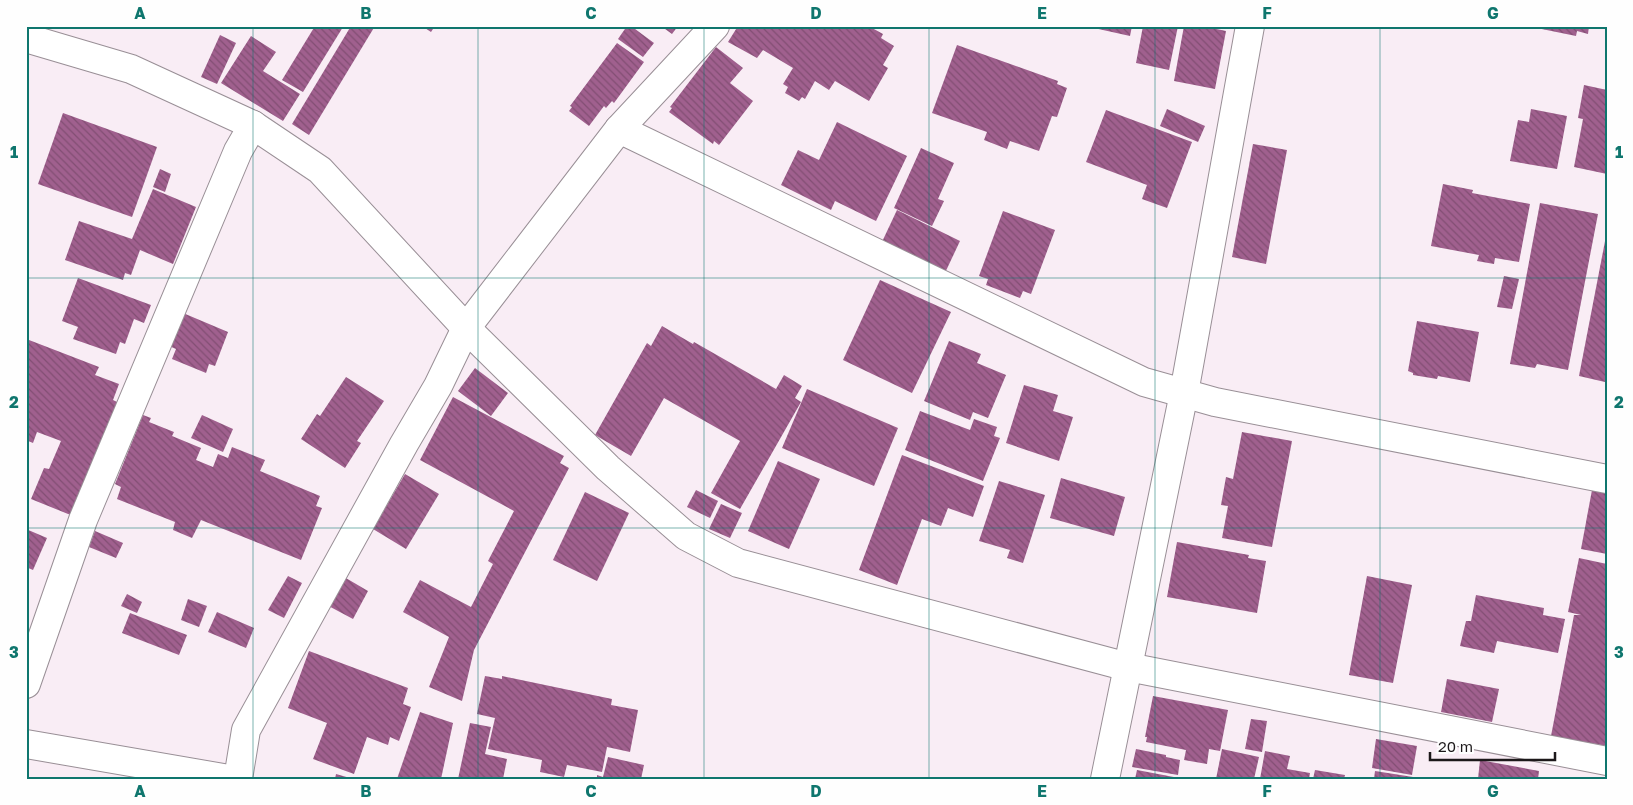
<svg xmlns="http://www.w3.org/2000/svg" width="1633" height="805" viewBox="0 0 1633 805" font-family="'Golos Text',sans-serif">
<defs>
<pattern id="building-back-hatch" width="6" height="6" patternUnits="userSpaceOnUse" patternTransform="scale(1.25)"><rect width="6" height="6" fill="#a0608e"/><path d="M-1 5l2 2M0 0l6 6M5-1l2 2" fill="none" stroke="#824e73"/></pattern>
</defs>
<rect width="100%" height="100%" fill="#f9edf5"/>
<g fill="url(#building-back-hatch)">
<path d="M315,26L343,27L303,92L282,80Z"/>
<path d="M351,26H375L309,135L292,124Z"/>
<path d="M422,26H435L431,32Z"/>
<path d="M627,26H631L654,43L643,57L618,39Z"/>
<path d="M661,26H678L672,34Z"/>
<path d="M738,26H873L872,28L883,34L881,38L894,46L883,65L888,68L869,101L835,81L829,90L815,81L805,99L802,97L799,101L785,93L788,87L783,84L793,68L763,50L757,58L728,42Z"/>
<path d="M1085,26H1132L1130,36Z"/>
<path d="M1143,26H1178L1169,70L1136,63Z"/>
<path d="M1184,26H1202L1226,31L1215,89L1174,81Z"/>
<path d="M1527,26H1589L1588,34L1577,31L1576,36Z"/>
<path d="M220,35L236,43L217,84L201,77Z"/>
<path d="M251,36L276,52L263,71L300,94L283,121L221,83Z"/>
<path d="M617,43L644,62L614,103L612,101L606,108L604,106L589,126L569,111L572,107L570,106Z"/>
<path d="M957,45L1058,81L1057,84L1067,88L1057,117L1052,116L1039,151L1010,141L1007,149L984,140L987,132L932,113Z"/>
<path d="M716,47L743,68L730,83L753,101L719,145L714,141L713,144L669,112L672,108L670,107Z"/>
<path d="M1584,85L1607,90V174L1574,167L1583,119L1578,118Z"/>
<path d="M1167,109L1205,126L1198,142L1160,126Z"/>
<path d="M1531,109L1567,116L1557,169L1510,161L1518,120L1529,122Z"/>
<path d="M1106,110L1192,142L1167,208L1142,199L1147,185L1086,162Z"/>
<path d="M63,113L157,147L132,217L38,184Z"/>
<path d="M837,122L907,156L876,221L835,201L831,210L781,185L798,150L819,160Z"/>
<path d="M1253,144L1287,150L1266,264L1232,257Z"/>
<path d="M921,148L954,163L938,199L944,201L932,226L894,208Z"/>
<path d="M160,169L171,174L165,192L153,187Z"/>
<path d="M1443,184L1473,190L1472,193L1530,204L1519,262L1495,258L1494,264L1477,261L1479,255L1431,246Z"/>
<path d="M153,189L196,207L173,264L140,250L131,275L125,273L123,280L65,260L79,221L132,239Z"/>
<path d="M1540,203L1598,214L1568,370L1537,364L1535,368L1510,364Z"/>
<path d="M897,210L960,241L944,275L881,244Z"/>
<path d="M1003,211L1055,230L1031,294L1023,291L1020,298L986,285L988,279L979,276Z"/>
<path d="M1606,236L1607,377L1605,382L1579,376Z"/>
<path d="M1504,276L1519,279L1512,309L1497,307Z"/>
<path d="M78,278L151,305L144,323L134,319L125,344L120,342L116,354L73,339L78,327L62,321Z"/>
<path d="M880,280L951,312L912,393L843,360Z"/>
<path d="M183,313L228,332L215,366L209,364L206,373L172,359L176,349L169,346Z"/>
<path d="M1417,321L1479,332L1470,382L1438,376L1437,379L1413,375V373L1408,371Z"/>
<path d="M662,326L693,344L694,342L776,389L784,375L802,386L795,398L801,402L740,509L711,493L740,441L664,398L631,456L595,435L647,343L651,346Z"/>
<path d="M29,340L99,367L95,375L119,384L113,400L119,403L73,516L31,499L44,468L49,469L61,441L37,432L33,443L26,440V349Z"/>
<path d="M949,341L981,354L977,363L1006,375L988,418L973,412L970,420L924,401Z"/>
<path d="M475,368L508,393L491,416L458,391Z"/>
<path d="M346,377L384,401L357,441L361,443L345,468L301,439L317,414L320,416Z"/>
<path d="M1024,385L1058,395L1053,411L1073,417L1059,461L1006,443Z"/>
<path d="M807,389L898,428L874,486L782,448Z"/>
<path d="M453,397L564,456L560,463L569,468L474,650L462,701L429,687L449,637L403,612L420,580L471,607L493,564L488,561L514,511L420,460Z"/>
<path d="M920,411L970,430L974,419L997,427L994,436L1000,438L983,481L905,450Z"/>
<path d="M143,415L151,418L149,422L174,432L172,436L201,448L196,460L213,467L218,454L228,458L232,447L265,460L260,471L320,496L316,506L322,508L301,560L201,520L192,538L173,530L175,522L117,499L121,487L115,484Z"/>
<path d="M202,415L233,429L223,452L191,438Z"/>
<path d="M1242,432L1292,441L1272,547L1222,538L1228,506L1221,505L1226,477L1233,479Z"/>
<path d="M902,455L984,486L973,517L948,508L941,526L922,519L897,585L859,570Z"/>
<path d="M778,461L820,479L789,549L748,531Z"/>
<path d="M405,474L439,494L406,549L373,529Z"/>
<path d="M1061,478L1125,497L1114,536L1050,518Z"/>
<path d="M999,481L1045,495L1023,563L1007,558L1010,550L979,541Z"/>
<path d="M696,490L718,501L710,518L687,507Z"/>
<path d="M1592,490L1607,493V554L1581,549Z"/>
<path d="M585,492L629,513L597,581L553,560Z"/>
<path d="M721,504L742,513L730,538L709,529Z"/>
<path d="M26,529L47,538L33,570L26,567Z"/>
<path d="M95,531L123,543L116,558L89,547Z"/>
<path d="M1177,542L1249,555L1248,558L1266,561L1257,613L1167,597Z"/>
<path d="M1579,558L1607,564V746L1551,736L1574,615H1581L1568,612Z"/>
<path d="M339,574L368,591L353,619L323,603Z"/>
<path d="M288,576L302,583L284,618L268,610Z"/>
<path d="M1367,576L1412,585L1393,683L1349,675Z"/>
<path d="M127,594L142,602L137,613L121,606Z"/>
<path d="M1476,595L1544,608L1543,615L1565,619L1558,653L1497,641L1494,653L1460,646L1466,621H1471Z"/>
<path d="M188,599L207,606L199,627L181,620Z"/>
<path d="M217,612L254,628L246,648L208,632Z"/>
<path d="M130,613L187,635L179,655L122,633Z"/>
<path d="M309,651L408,688L403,704L411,707L399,741L390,737L388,745L367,737L354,774L313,759L327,723L288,708Z"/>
<path d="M485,676L502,679V676L612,699L611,705L638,710L630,752L607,747L602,772L567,765L564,777L540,772L542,760L488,749L495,718L477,714Z"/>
<path d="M1447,679L1499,689L1492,722L1441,712Z"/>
<path d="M1153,696L1228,710L1220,751L1209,749L1207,764L1184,760L1186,750L1146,742L1147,737H1145Z"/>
<path d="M420,712L453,723L441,779H397Z"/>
<path d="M1251,719L1267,721L1262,752L1245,749Z"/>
<path d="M470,723L491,727L485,754L507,759L503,779H458Z"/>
<path d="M1376,739L1417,746L1412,775L1372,768Z"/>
<path d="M1136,749L1166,755V757L1180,760L1178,775L1132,767Z"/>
<path d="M1222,749L1259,757L1254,779H1216Z"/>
<path d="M1265,751L1290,756L1287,769L1310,773L1309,779H1260Z"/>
<path d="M608,757L644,765L641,779H597V775L603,777Z"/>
<path d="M1480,760L1539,771L1538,779H1478Z"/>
<path d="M1137,770L1179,778V779H1135Z"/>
<path d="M1315,770L1345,775L1344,779H1313Z"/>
<path d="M1375,771L1413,777V779H1374Z"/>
<path d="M336,774L350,778V779H335Z"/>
</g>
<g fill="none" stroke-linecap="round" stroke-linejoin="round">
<defs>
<g id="street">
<path d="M26,38L131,69L253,125L320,170L466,328L608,468L686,536L738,563L1128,667L1607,761"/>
<path d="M619,129L1144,382L1215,402L1607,479"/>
<path d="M26,684L83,520L238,151L253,125"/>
<path d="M26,744L229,779"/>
<path d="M238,779L246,730L404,444L438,386L466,328L619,129L715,26"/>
<path d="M1105,779L1184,393L1250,26"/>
</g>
</defs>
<use href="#street" stroke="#998f96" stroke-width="30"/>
<use href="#street" stroke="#fff" stroke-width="28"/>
</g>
<path fill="none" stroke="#0f766e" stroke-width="1" stroke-opacity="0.55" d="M253,26V779M478,26V779M704,26V779M929,26V779M1155,26V779M1380,26V779M26,278H1607M26,528H1607"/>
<rect width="1633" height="805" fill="none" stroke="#fefefe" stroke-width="55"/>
<path d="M1430 752v8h125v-8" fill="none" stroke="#1c181a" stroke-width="2.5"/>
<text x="1438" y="752" font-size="15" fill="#1c181a" stroke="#fefefe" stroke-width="4" paint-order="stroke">20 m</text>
<rect x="28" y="28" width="1578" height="750" fill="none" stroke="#0f766e" stroke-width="2"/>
<g font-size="16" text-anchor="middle" font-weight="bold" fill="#0f766e">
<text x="140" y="19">A</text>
<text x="366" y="19">B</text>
<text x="591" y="19">C</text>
<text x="816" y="19">D</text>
<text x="1042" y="19">E</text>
<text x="1267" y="19">F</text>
<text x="1493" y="19">G</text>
<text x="14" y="158">1</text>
<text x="1619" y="158">1</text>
<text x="14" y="408">2</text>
<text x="1619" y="408">2</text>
<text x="14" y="658">3</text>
<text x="1619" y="658">3</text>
<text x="140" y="797">A</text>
<text x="366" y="797">B</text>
<text x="591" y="797">C</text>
<text x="816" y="797">D</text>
<text x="1042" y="797">E</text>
<text x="1267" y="797">F</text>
<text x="1493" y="797">G</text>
</g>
</svg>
